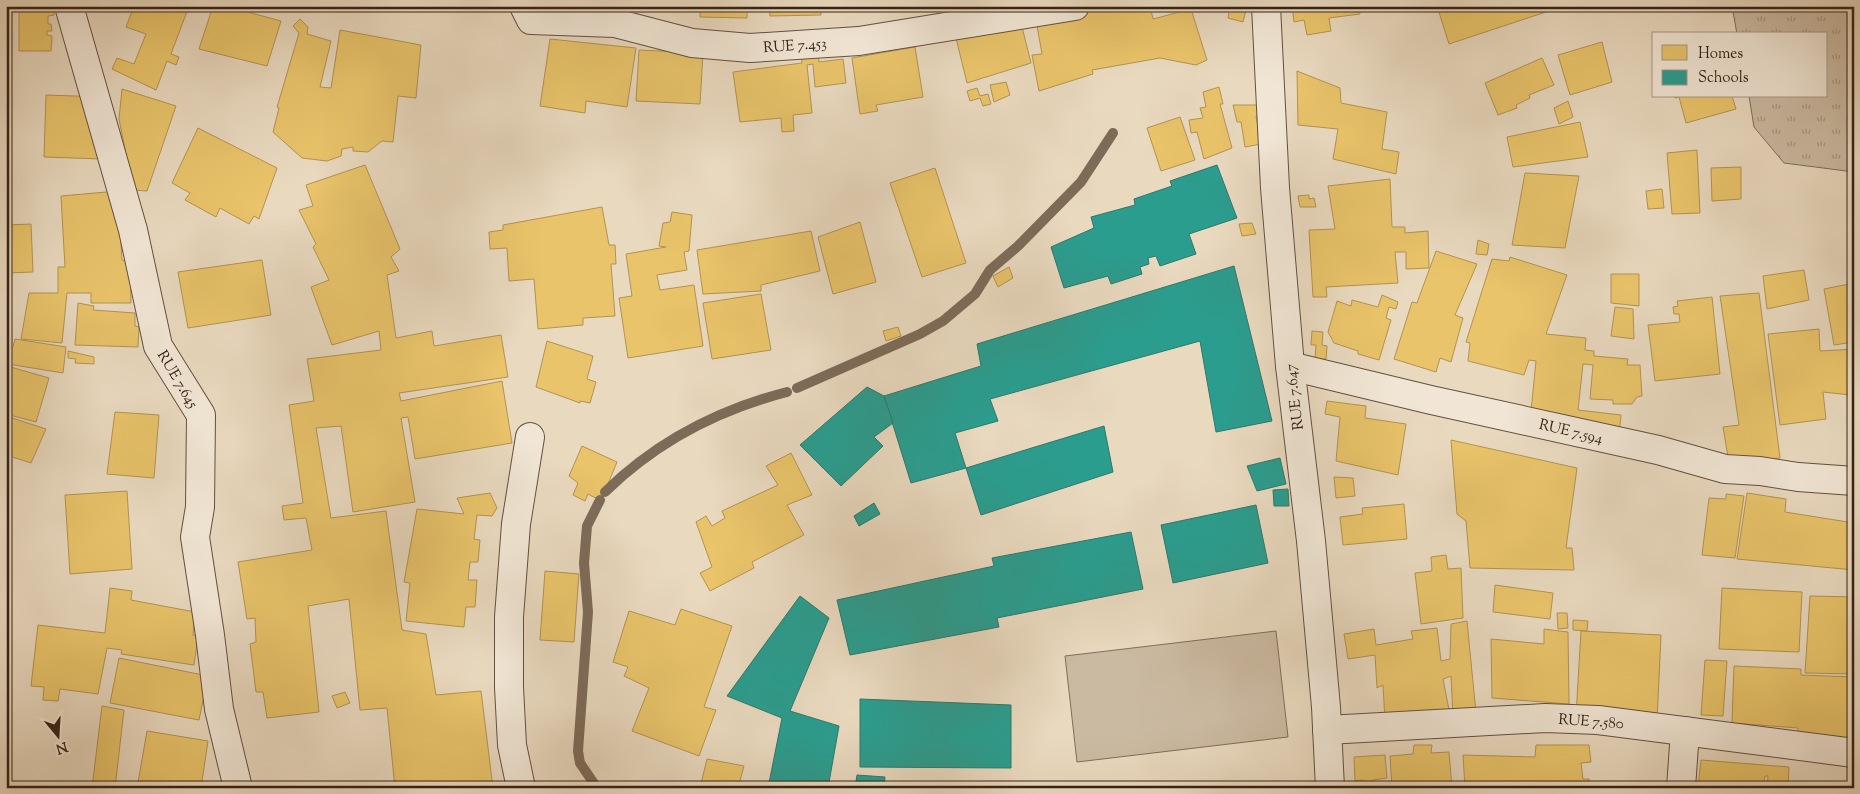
<svg xmlns="http://www.w3.org/2000/svg" width="1860" height="794" viewBox="0 0 1860 794" font-family="'Sorts Mill Goudy',serif">
<defs>
<pattern id="grass-tufts" width="24" height="20" patternUnits="userSpaceOnUse" patternTransform="scale(1.25)"><rect width="24" height="20" fill="#cbbaa2"/><path d="M3 7l-1-3M5 7V3M7 7l1-3M15 17l-1-3M17 17v-4M19 17l1-3" fill="none" stroke="#a69783"/></pattern>
</defs>
<rect width="100%" height="100%" fill="#e9d9bf"/>
<filter id="stains"><feTurbulence type="fractalNoise" baseFrequency=".004" numOctaves="4"/><feColorMatrix values="0 0 0 0 .2 0 0 0 0 .09 0 0 0 0 .02 0 0 0 .5 -.17"/></filter>
<radialGradient id="worn" r=".72"><stop offset=".6" stop-color="#630" stop-opacity="0"/><stop offset="1" stop-color="#630" stop-opacity=".3"/></radialGradient>
<path fill="url(#grass-tufts)" stroke="#806e5c" d="M1732,6H1854V172L1784,163L1754,127L1749,96H1826V34H1737Z"/>
<path fill="#cbbaa2" stroke="#806e5c" d="M1276,631L1288,737L1077,762L1065,656Z"/>
<g fill="#e9c46a" stroke="#b39351">
<path d="M19,6H54V15L48,16V24H51L52,31H47V35L52,36L51,51H19Z"/>
<path d="M134,6H189L171,54L179,57L176,65L167,61L156,90L112,69L117,58L134,64L146,34L126,27Z"/>
<path d="M213,6H225L281,21L267,66L199,49Z"/>
<path d="M700,6H747V18L700,17Z"/>
<path d="M769,6H821V15L770,16Z"/>
<path d="M1116,6H1150L1153,19L1191,9L1207,60L1196,65L1160,58L1092,70L1093,74L1039,91L1032,55L1042,54L1036,20Z"/>
<path d="M1292,6H1359L1360,14L1329,18L1331,31L1307,35L1304,20L1294,22Z"/>
<path d="M1437,6H1561V7L1449,44Z"/>
<path d="M1230,7L1246,10L1243,22L1228,18Z"/>
<path d="M300,19L308,27L307,34L331,41L320,87L331,88L340,30L421,45L416,98L398,96L393,142L382,141L368,152L353,151V147L342,149L341,156L327,161L302,158L273,132L279,108L277,107L299,33L293,26Z"/>
<path d="M1021,23L1031,63L967,83L956,38Z"/>
<path d="M550,39L636,48L627,107L586,101L585,113L540,106Z"/>
<path d="M1602,42L1612,82L1570,95L1558,55Z"/>
<path d="M915,47L923,97L876,105L878,111L860,114L852,58Z"/>
<path d="M639,50L703,53L700,104L636,101Z"/>
<path d="M818,51L819,62L843,59L846,83L815,87L813,64L807,65L812,113L793,115L794,131L782,132L781,118L740,122L733,72L802,63L801,53Z"/>
<path d="M1542,58L1554,85L1529,95L1530,98L1516,105L1517,108L1498,115L1485,83Z"/>
<path d="M1297,71L1340,88L1341,103L1387,112L1382,149L1399,152L1396,174L1333,159L1338,129L1298,125Z"/>
<path d="M1006,82L1010,95L994,102L990,85Z"/>
<path d="M1219,87L1223,104H1220L1232,148L1204,159L1197,132L1191,133L1189,120L1203,118L1200,108L1206,107L1203,92Z"/>
<path d="M977,88L980,96L988,94L991,104L983,106L980,98L970,101L967,91Z"/>
<path d="M122,89L176,106L147,191L133,190L119,119Z"/>
<path d="M46,95L104,97L102,159L44,157Z"/>
<path d="M1674,96H1732L1736,109L1686,123L1679,97L1675,98Z"/>
<path d="M1568,101L1573,117L1559,124L1554,108Z"/>
<path d="M1233,105H1261L1263,115L1256,116L1261,144L1245,147L1241,122H1237Z"/>
<path d="M1180,117L1195,160L1161,171L1147,128Z"/>
<path d="M6,120H10L11,198H6Z"/>
<path d="M1580,122L1588,157L1513,167L1507,137Z"/>
<path d="M198,128L277,168L259,219L254,216L249,224L220,208L216,217L185,200L190,193L172,183Z"/>
<path d="M1697,150L1700,213L1672,214L1667,153Z"/>
<path d="M365,165L400,249L391,257L399,271L387,275L396,338L432,331L434,346L501,335L508,377L399,393L401,401L502,381L512,443L415,459L408,417L401,418L415,502L353,512L341,426L316,428L331,518L386,511L402,630L426,634L436,695L481,691L493,788H395L387,708L360,710L349,599L308,606L319,712L267,718L263,692H256L250,644L256,642L255,618L247,619L238,562L312,550L306,518L284,520L282,506L303,503L289,405L314,401L307,359L381,350L379,331L332,345L311,287L329,280L313,247L316,244L299,210L313,206L306,185Z"/>
<path d="M1741,167V199L1712,201L1711,168Z"/>
<path d="M935,168L966,263L922,277L890,183Z"/>
<path d="M1525,173L1579,176L1565,248L1512,245Z"/>
<path d="M1390,179L1392,227H1405V233L1428,231L1429,268L1406,269V252H1395L1398,283L1326,287L1327,297H1313L1309,230L1335,229L1328,186Z"/>
<path d="M1662,189L1664,208L1648,209L1646,191Z"/>
<path d="M118,191L122,260L130,262L131,303H91V293H67L62,343L21,339L29,293H58V267H65L61,196Z"/>
<path d="M1309,195V199L1314,198L1316,207H1300L1298,196Z"/>
<path d="M602,207L609,245H615L616,264H611L615,316L583,318V325L538,329L534,279L509,281L507,248L490,249L489,232L503,230V225Z"/>
<path d="M672,212L692,215L689,251L684,252L687,270L657,275L660,290L694,285L703,346L628,358L619,298L632,296L626,254L666,247L659,246L663,223L670,222Z"/>
<path d="M860,222L876,282L833,294L818,237Z"/>
<path d="M1252,223L1256,234L1242,236L1239,224Z"/>
<path d="M31,224L33,272L6,273V225Z"/>
<path d="M811,231L820,271L761,285V291L703,294L697,250Z"/>
<path d="M1478,240L1489,244L1487,255L1476,254Z"/>
<path d="M1436,251L1477,264L1455,315L1463,318L1451,362L1440,358L1436,372L1394,359L1412,302L1417,303Z"/>
<path d="M1510,257L1567,275L1546,334L1586,338L1585,350L1594,351V356L1628,359L1627,365H1640L1642,396L1637,397L1632,404H1613V400L1590,399L1593,365L1583,364L1578,410L1621,415L1619,436L1530,421L1536,361L1529,360L1524,375L1468,361L1470,343L1466,342L1492,259L1509,261Z"/>
<path d="M262,260L271,315L188,328L178,272Z"/>
<path d="M1009,267L1013,278L998,287L993,276Z"/>
<path d="M1804,270L1809,300L1767,309L1763,276Z"/>
<path d="M1611,274H1639V306L1611,303Z"/>
<path d="M1854,283V342L1834,345L1824,289Z"/>
<path d="M1759,293L1780,458L1729,463L1723,427L1739,425L1720,296Z"/>
<path d="M761,294L771,350L712,359L703,303Z"/>
<path d="M1382,295L1398,302L1396,309L1389,307L1386,318L1391,320L1379,360L1358,354V351L1334,343L1328,332L1337,301L1351,306L1352,300L1378,307Z"/>
<path d="M1712,297L1720,374L1655,381L1648,325L1680,322L1679,314H1674L1673,307L1678,306L1677,301Z"/>
<path d="M78,303L94,306L93,310L135,313V326L139,327L138,347L75,345Z"/>
<path d="M1615,307L1633,309L1634,339L1611,336Z"/>
<path d="M898,327L901,336L886,341L883,331Z"/>
<path d="M1819,329L1820,351L1854,349V461L1850,460V395L1823,392L1826,419L1780,425L1768,334Z"/>
<path d="M1312,331L1323,332L1322,345L1327,346L1326,359H1315L1316,345H1311Z"/>
<path d="M15,339L66,347L63,373L8,364Z"/>
<path d="M547,341L593,356L587,379L596,382L590,403L580,401V403L536,387Z"/>
<path d="M68,351L94,357V364L75,363L76,359L68,358Z"/>
<path d="M7,366L49,378L36,422L6,414Z"/>
<path d="M1327,401L1366,406L1365,418L1406,424L1398,475L1336,461L1340,417L1325,414Z"/>
<path d="M115,412L159,415L154,478L107,474Z"/>
<path d="M6,416L46,429L31,463L6,455Z"/>
<path d="M1451,440L1577,468L1566,548H1572L1574,570L1470,568L1466,521L1457,514Z"/>
<path d="M582,446L617,462L601,501L588,494L585,501L573,495L578,483L569,476Z"/>
<path d="M791,453L812,495L787,505L804,535L752,562L754,568L710,591L700,573L712,567L696,522L706,516L712,526L725,518L722,511L778,485L766,466Z"/>
<path d="M1334,477L1353,478L1355,496L1336,498Z"/>
<path d="M127,491L132,569L70,574L65,495Z"/>
<path d="M490,493L497,508L492,516L477,515L474,539L480,540L478,562H470L468,580H477L475,607H466L464,627L406,621L410,583L404,582L417,509L464,514L457,498Z"/>
<path d="M1747,493L1786,499L1785,512L1854,523V570L1737,559Z"/>
<path d="M1726,494L1744,496L1735,558L1702,555L1709,498L1726,499Z"/>
<path d="M1404,504L1407,539L1343,545L1340,517L1363,514L1362,508Z"/>
<path d="M1446,555L1448,569L1461,568L1463,618L1421,624L1415,573L1432,571L1431,557Z"/>
<path d="M545,571L579,574L574,642L540,640Z"/>
<path d="M1495,585L1553,593L1550,619L1493,612Z"/>
<path d="M110,588L132,591L131,600L195,612L193,635L198,636L194,665L121,654L122,650L107,648L98,694L60,689L58,701L43,700L44,687L31,686L38,625L105,633Z"/>
<path d="M1722,588L1802,592L1799,652L1719,649Z"/>
<path d="M1810,596L1854,597V674L1805,673Z"/>
<path d="M681,609L732,626L704,707L716,710L699,756L632,731L649,688L624,676L628,667L613,662L629,611L675,625Z"/>
<path d="M1557,613H1567L1568,628L1558,629Z"/>
<path d="M1573,620L1588,621L1587,631L1573,630Z"/>
<path d="M1467,621L1476,713L1453,717L1451,676L1443,679L1450,715L1385,721L1383,685L1377,688L1375,655L1348,659L1344,634L1374,629L1376,645L1413,639L1411,631L1437,628L1441,661L1450,659L1451,624Z"/>
<path d="M1544,629L1568,632L1569,704L1492,698L1491,639L1544,644Z"/>
<path d="M1581,631L1661,635L1657,721L1576,716Z"/>
<path d="M119,658L208,676L199,720L110,703Z"/>
<path d="M1705,660L1727,661L1723,716L1701,715Z"/>
<path d="M1734,666L1801,669V675L1854,677V738L1798,735V728L1732,723Z"/>
<path d="M345,692L350,703L337,708L332,696Z"/>
<path d="M102,706L124,710L115,788H92Z"/>
<path d="M147,731L208,741L201,788H137Z"/>
<path d="M1414,745H1432L1431,753L1449,752L1452,788H1392L1390,756L1413,754Z"/>
<path d="M1536,745H1589L1591,762L1581,763L1583,779H1589V788H1465L1463,755L1535,757Z"/>
<path d="M1385,755L1387,778L1373,780V788H1364L1363,780L1355,781L1354,757Z"/>
<path d="M707,759L744,766L738,788H700Z"/>
<path d="M1701,760L1789,767L1788,788H1767L1768,776H1765L1763,788H1698Z"/>
<path d="M1798,784H1835V788H1797Z"/>
</g>
<g fill="#2a9d8f" stroke="#2e786b">
<path d="M1217,165L1237,218L1189,234L1196,254L1160,266L1156,256L1148,258L1149,264L1140,267L1142,274L1111,284L1108,276L1064,288L1051,247L1094,228L1091,217L1135,205L1134,199L1172,186L1170,181Z"/>
<path d="M1234,266L1272,421L1216,432L1200,341L990,399L998,421L955,433L966,468L911,483L884,396L981,366L977,344Z"/>
<path d="M867,387L884,396L893,423L874,437L883,446L841,486L800,445Z"/>
<path d="M1104,426L1113,472L981,515L966,468Z"/>
<path d="M1280,458L1286,484L1257,491L1247,466Z"/>
<path d="M1288,489L1289,506H1274L1273,490Z"/>
<path d="M874,503L880,514L859,526L854,516Z"/>
<path d="M1256,505L1268,563L1173,583L1161,525Z"/>
<path d="M1131,532L1143,589L997,618L999,627L850,655L837,600L994,566L992,558Z"/>
<path d="M800,596L829,618L790,711L839,726L828,788H768L782,718L727,696Z"/>
<path d="M860,699L1011,705V768L860,767Z"/>
<path d="M857,775L885,777L884,788H855Z"/>
</g>
<g fill="none" stroke-linecap="round" stroke-linejoin="round">
<g stroke="#7d6b59" stroke-width="10">
<path d="M797,388L920,334L943,321L975,294L990,270L1018,246L1081,182L1113,133"/>
<path d="M605,492C657,441 717,410 787,392"/>
<path d="M597,788L580,763L578,751L588,612L584,563L587,526L600,500"/>
</g>
<defs>
<g id="minor">
<path d="M69,6L133,230L158,346L201,415L200,507L195,537L210,635L219,709L238,788"/>
<path d="M524,6L531,20L615,23L692,43L750,48L859,41L1075,6"/>
<path d="M1266,6L1275,188L1290,366L1311,541L1326,707L1330,788"/>
<path d="M1290,366L1431,400L1658,450L1725,469L1760,471L1798,477L1854,481"/>
<path d="M1327,730L1545,718L1598,720L1854,753"/>
<path d="M521,788L512,745L509,687V617L516,524L530,437"/>
<path d="M1681,788L1685,731"/>
</g>
</defs>
<use href="#minor" stroke="#635040" stroke-width="30"/>
<use href="#minor" stroke="#f1e6d5" stroke-width="28"/>
</g>
<g text-anchor="middle" stroke-width="5" stroke-linejoin="round" paint-order="stroke">
<g font-size="15" fill="#362216" stroke="#f1e6d5">
<text transform="translate(795 45) rotate(-4)" y="5">RUE 7.453</text>
<text transform="translate(178 379) rotate(59)" y="5">RUE 7.645</text>
<text transform="translate(1294 397) rotate(-97)" y="5">RUE 7.647</text>
<text transform="translate(1571 431) rotate(13)" y="5">RUE 7.594</text>
<text transform="translate(1591 721) rotate(4)" y="5">RUE 7.580</text>
</g>
</g>
<rect width="1860" height="794" fill="none" stroke="#e9d9bf" stroke-width="25"/>
<rect x="8" y="8" width="1845" height="779" fill="none" stroke="#362216" stroke-width="2.5"/>
<rect x="12" y="12" width="1835" height="769" fill="none" stroke="#362216"/>
<rect x="1652" y="32" width="175" height="65" fill="#f1e6d5" stroke="#a69889"/>
<rect x="1662" y="45" width="25" height="15" fill="#e9c46a" stroke="#a69889"/>
<text x="1698" y="58" font-size="15" fill="#362216">Homes</text>
<rect x="1662" y="70" width="25" height="15" fill="#2a9d8f" stroke="#a69889"/>
<text x="1698" y="82" font-size="15" fill="#362216">Schools</text>
<g transform="translate(58 736) rotate(162)" stroke="#f1e6d5" stroke-width="4" paint-order="stroke">
<path d="M0-4L9 19L0 12L-9 19Z" fill="#362216"/>
<text y="-8" font-size="14" font-weight="bold" text-anchor="middle" fill="#362216">N</text>
</g>
<rect width="100%" height="100%" filter="url(#stains)"/>
<rect width="100%" height="100%" fill="url(#worn)"/>
</svg>
